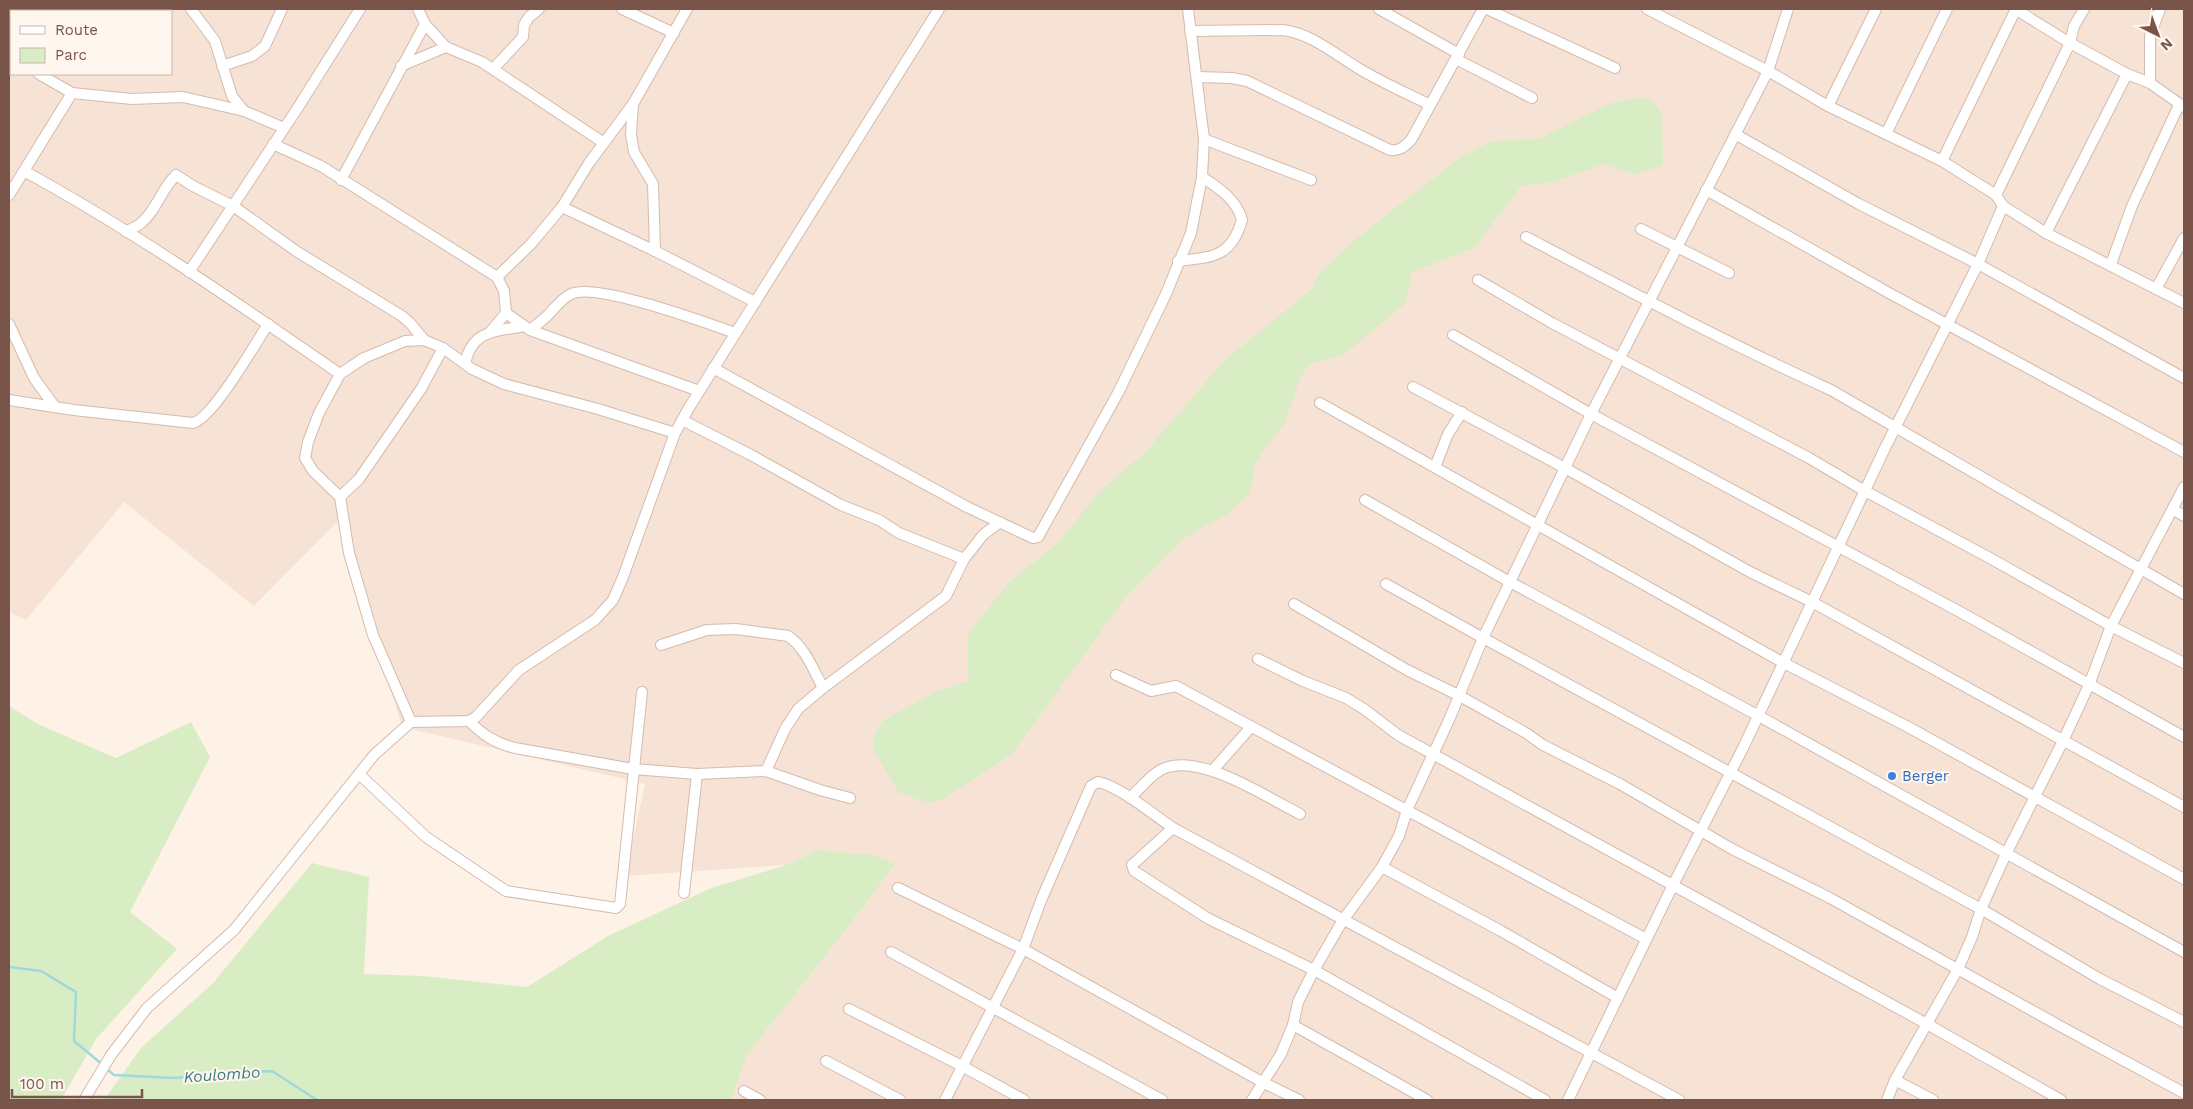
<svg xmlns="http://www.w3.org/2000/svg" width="2193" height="1109" viewBox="0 0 2193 1109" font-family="'Work Sans',sans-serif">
<rect width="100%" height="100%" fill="#fef2e7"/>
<path fill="#f6e3d5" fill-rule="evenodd" d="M9,9H2184V1100H731L747,1055L842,935L894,864L817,850L786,865L625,876L645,784L402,727L341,518L254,606L124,502L26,620L9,612ZM11,11H171V74H11Z"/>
<g fill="#d9edc4">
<path d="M1640,97L1654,102L1662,116L1663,166L1634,174L1604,164L1553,182L1521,186L1474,248L1412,272L1405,304L1343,355L1311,363L1301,376L1285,422L1256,462L1250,493L1226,515L1184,538L1126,597L1012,754L944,799L929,803L899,793L874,750V735L882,721L938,691L968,681V634L1008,583L1060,541L1098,493L1146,451L1225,360L1312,289L1318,275L1351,243L1463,155L1493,141L1539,139L1608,104Z"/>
<path d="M9,706L38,724L116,758L191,722L210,757L130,912L177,949L96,1039L61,1100H9Z"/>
<path d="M817,850L873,855L895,864L842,935L747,1055L731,1100H104L141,1048L213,983L312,863L369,877L364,974L422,976L527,987L608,936L709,889L786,865Z"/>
</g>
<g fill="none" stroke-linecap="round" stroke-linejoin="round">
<g stroke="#9fd9db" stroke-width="2.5">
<path d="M9,967L41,971L76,992L74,1041L103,1065"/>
<path d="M107,1069L114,1075L173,1078L272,1071L317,1100"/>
</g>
<defs>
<g id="minor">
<path d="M191,9L215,41L232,96L244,111"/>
<path d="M418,9L425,24L446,47L482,62L604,143"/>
<path d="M622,9L674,33"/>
<path d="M1379,9L1459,54"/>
<path d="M1487,9L1615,68"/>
<path d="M1647,9L1768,71L1828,106L1942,161L1996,195L2003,206L2046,233L2184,303"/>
<path d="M2015,9L2070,43L2127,74L2150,83L2184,107"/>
<path d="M38,11L40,9"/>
<path d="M1190,31L1283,30C1312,34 1333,53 1358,68C1381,82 1406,93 1430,105"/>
<path d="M9,56L11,54"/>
<path d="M1456,59L1532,98"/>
<path d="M222,66L252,56L265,46L282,9"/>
<path d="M401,66L446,47"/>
<path d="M493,69L523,37L524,25L529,17L539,9"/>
<path d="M39,74L72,93L132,99L183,97L244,111L284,128"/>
<path d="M1197,77L1232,78L1247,81L1390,150C1400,151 1404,147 1411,140L1483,9"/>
<path d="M2150,83V36L2160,9"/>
<path d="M1828,106L1876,9"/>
<path d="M1735,134L1857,203L1978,264L2184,378"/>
<path d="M1886,134L1947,9"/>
<path d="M1204,139L1311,180"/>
<path d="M273,144L321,166L497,277"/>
<path d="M1942,161L2016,9"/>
<path d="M24,171C134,231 237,303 340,374"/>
<path d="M341,180L425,24"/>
<path d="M1706,190L1889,293L2184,452"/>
<path d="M9,195L72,93"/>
<path d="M1996,195L2070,43L2074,26L2084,9"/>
<path d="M562,207L655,251L755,302"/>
<path d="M1641,229L1729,273"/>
<path d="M126,232C130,229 136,227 140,224C156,212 161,189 176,175L193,186L233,206L296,251L402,316L411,324L424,340"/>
<path d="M2046,233L2127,74"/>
<path d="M1526,237C1627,290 1727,343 1831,390L2184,594"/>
<path d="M655,251L653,184L634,152L631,135L633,104L687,9"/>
<path d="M1178,261C1212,257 1231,258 1242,220C1237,200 1219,188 1202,177"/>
<path d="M2111,264L2132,206L2179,105"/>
<path d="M189,272L297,109L360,9"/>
<path d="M1478,280L1552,323L1809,458L1865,491L1988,557L2111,626L2184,663"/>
<path d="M2156,289L2184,238"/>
<path d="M506,313L530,330L699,391"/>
<path d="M9,324L34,378L55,407"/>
<path d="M530,330C536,325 543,320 548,315C555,308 562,298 571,294C595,282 707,323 735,333"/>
<path d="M491,331L506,313L504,291L497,277L531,244L562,207L589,163L633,104"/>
<path d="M1453,335L1591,414L1962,613L2184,737"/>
<path d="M465,363C473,329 495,332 524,326"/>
<path d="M713,368L967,507L1033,538L1038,537L1118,393L1166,294L1191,233L1202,177L1204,139L1188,9"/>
<path d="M1413,387L1565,468L1750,572L1812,602L2184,807"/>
<path d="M9,400L74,410L193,423C213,418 255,344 268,324"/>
<path d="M1320,403L1782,662L1910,728L2184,879"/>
<path d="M682,420L751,455L841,505L879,520L899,533L964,559L946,596L823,688L798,709L785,729L766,771"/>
<path d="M1435,467L1448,434L1462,412"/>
<path d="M340,497L359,479L421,389L443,348"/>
<path d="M1365,500L1510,582L1757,715L2184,952"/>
<path d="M2174,510L2184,516"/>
<path d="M964,559L983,535L1000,522"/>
<path d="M1386,584L1483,638L1981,909L2100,979L2184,1022"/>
<path d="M1294,604L1407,670L1458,695L1526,733L1543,745L1620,784L1732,849L1830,898L2058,1025L2184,1093"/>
<path d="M661,645L707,630L736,629L788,636C805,647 814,671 823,688"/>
<path d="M1258,659L1303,681L1346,698L1364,709L1398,735L1927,1024L2061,1100"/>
<path d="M1116,675L1151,691L1176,686L1187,692L1646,939"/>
<path d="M469,721C483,735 495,743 515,748L633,769L697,774L766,771L820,790L850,798"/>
<path d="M411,722L373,635L349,553L340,497L313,471L305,458L308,442L319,413L340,374L364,358L405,341L424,340L443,348L472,369L504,384L598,409L675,433"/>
<path d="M1213,770L1251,727"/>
<path d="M359,774L426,837L506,891L616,908L620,904L642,692"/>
<path d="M1130,798C1141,788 1153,771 1168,767C1205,756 1266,797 1300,814"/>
<path d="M1173,828L1132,865L1134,871L1209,919L1314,970L1545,1100"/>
<path d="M1382,867L1501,931L1618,998"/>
<path d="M898,888L1023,949L1264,1083L1299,1100"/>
<path d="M684,893L697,774"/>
<path d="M891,952L1162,1100"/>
<path d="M849,1009L962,1066L1024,1100"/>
<path d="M1293,1025L1427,1100"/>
<path d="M826,1061L900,1100"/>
<path d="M1895,1080L1933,1100"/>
<path d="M744,1091L760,1100"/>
<path d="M84,1100L111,1055L147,1008L234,930L374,755L411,722L469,721L476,717L519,670L595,620L613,600L623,577L675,433L690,406L939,9"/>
<path d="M945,1100L1023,949L1042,898L1091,786L1098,782C1119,786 1154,815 1173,828L1679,1100"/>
<path d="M1252,1100L1281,1054L1293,1025L1298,1002L1314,970L1343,920L1382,867L1399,836L1407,810L1449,720L1483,638L1591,414L1768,71L1788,9"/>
<path d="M1568,1100L1672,887L1743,748L1885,448L1978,264L2003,206"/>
<path d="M1887,1100L1895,1080L1958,969L1972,937L1981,909L2006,854L2063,741L2089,685L2111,626L2184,487"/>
</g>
</defs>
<use href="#minor" stroke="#d3bbae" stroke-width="12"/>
<use href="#minor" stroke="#fff" stroke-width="10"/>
</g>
<circle fill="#3f7fe0" stroke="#fff7ef" stroke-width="2" cx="1892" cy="776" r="5"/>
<g text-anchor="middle" stroke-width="4" stroke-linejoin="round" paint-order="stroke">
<g font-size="15" fill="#366cbe" stroke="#fff7ef" text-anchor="start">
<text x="1902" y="781">Berger</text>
</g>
<g font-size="16" font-style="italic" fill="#3c7c7f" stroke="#fff7ef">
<text transform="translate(222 1074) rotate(-4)" y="6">Koulombo</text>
</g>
</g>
<rect width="2193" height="1109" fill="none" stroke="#795549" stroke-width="20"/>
<rect x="10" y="10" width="162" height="65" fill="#fff7ef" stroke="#c9b6ad"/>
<rect x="20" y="26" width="25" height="8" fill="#ffffff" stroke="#c9b6ad"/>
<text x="55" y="35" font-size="15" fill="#795549">Route</text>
<rect x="20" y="48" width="25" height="15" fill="#d9edc4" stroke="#c9b6ad"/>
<text x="55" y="60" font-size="15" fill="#795549">Parc</text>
<g transform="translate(2158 35) rotate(138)" stroke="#fff7ef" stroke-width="4" paint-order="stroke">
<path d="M0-4L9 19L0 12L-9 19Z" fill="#795549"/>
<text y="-8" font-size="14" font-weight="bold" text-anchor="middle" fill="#795549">N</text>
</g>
<path d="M12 1089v8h130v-8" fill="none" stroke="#795549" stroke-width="2.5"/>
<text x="20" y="1089" font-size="15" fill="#795549" stroke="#fff7ef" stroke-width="4" paint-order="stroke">100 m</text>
</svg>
